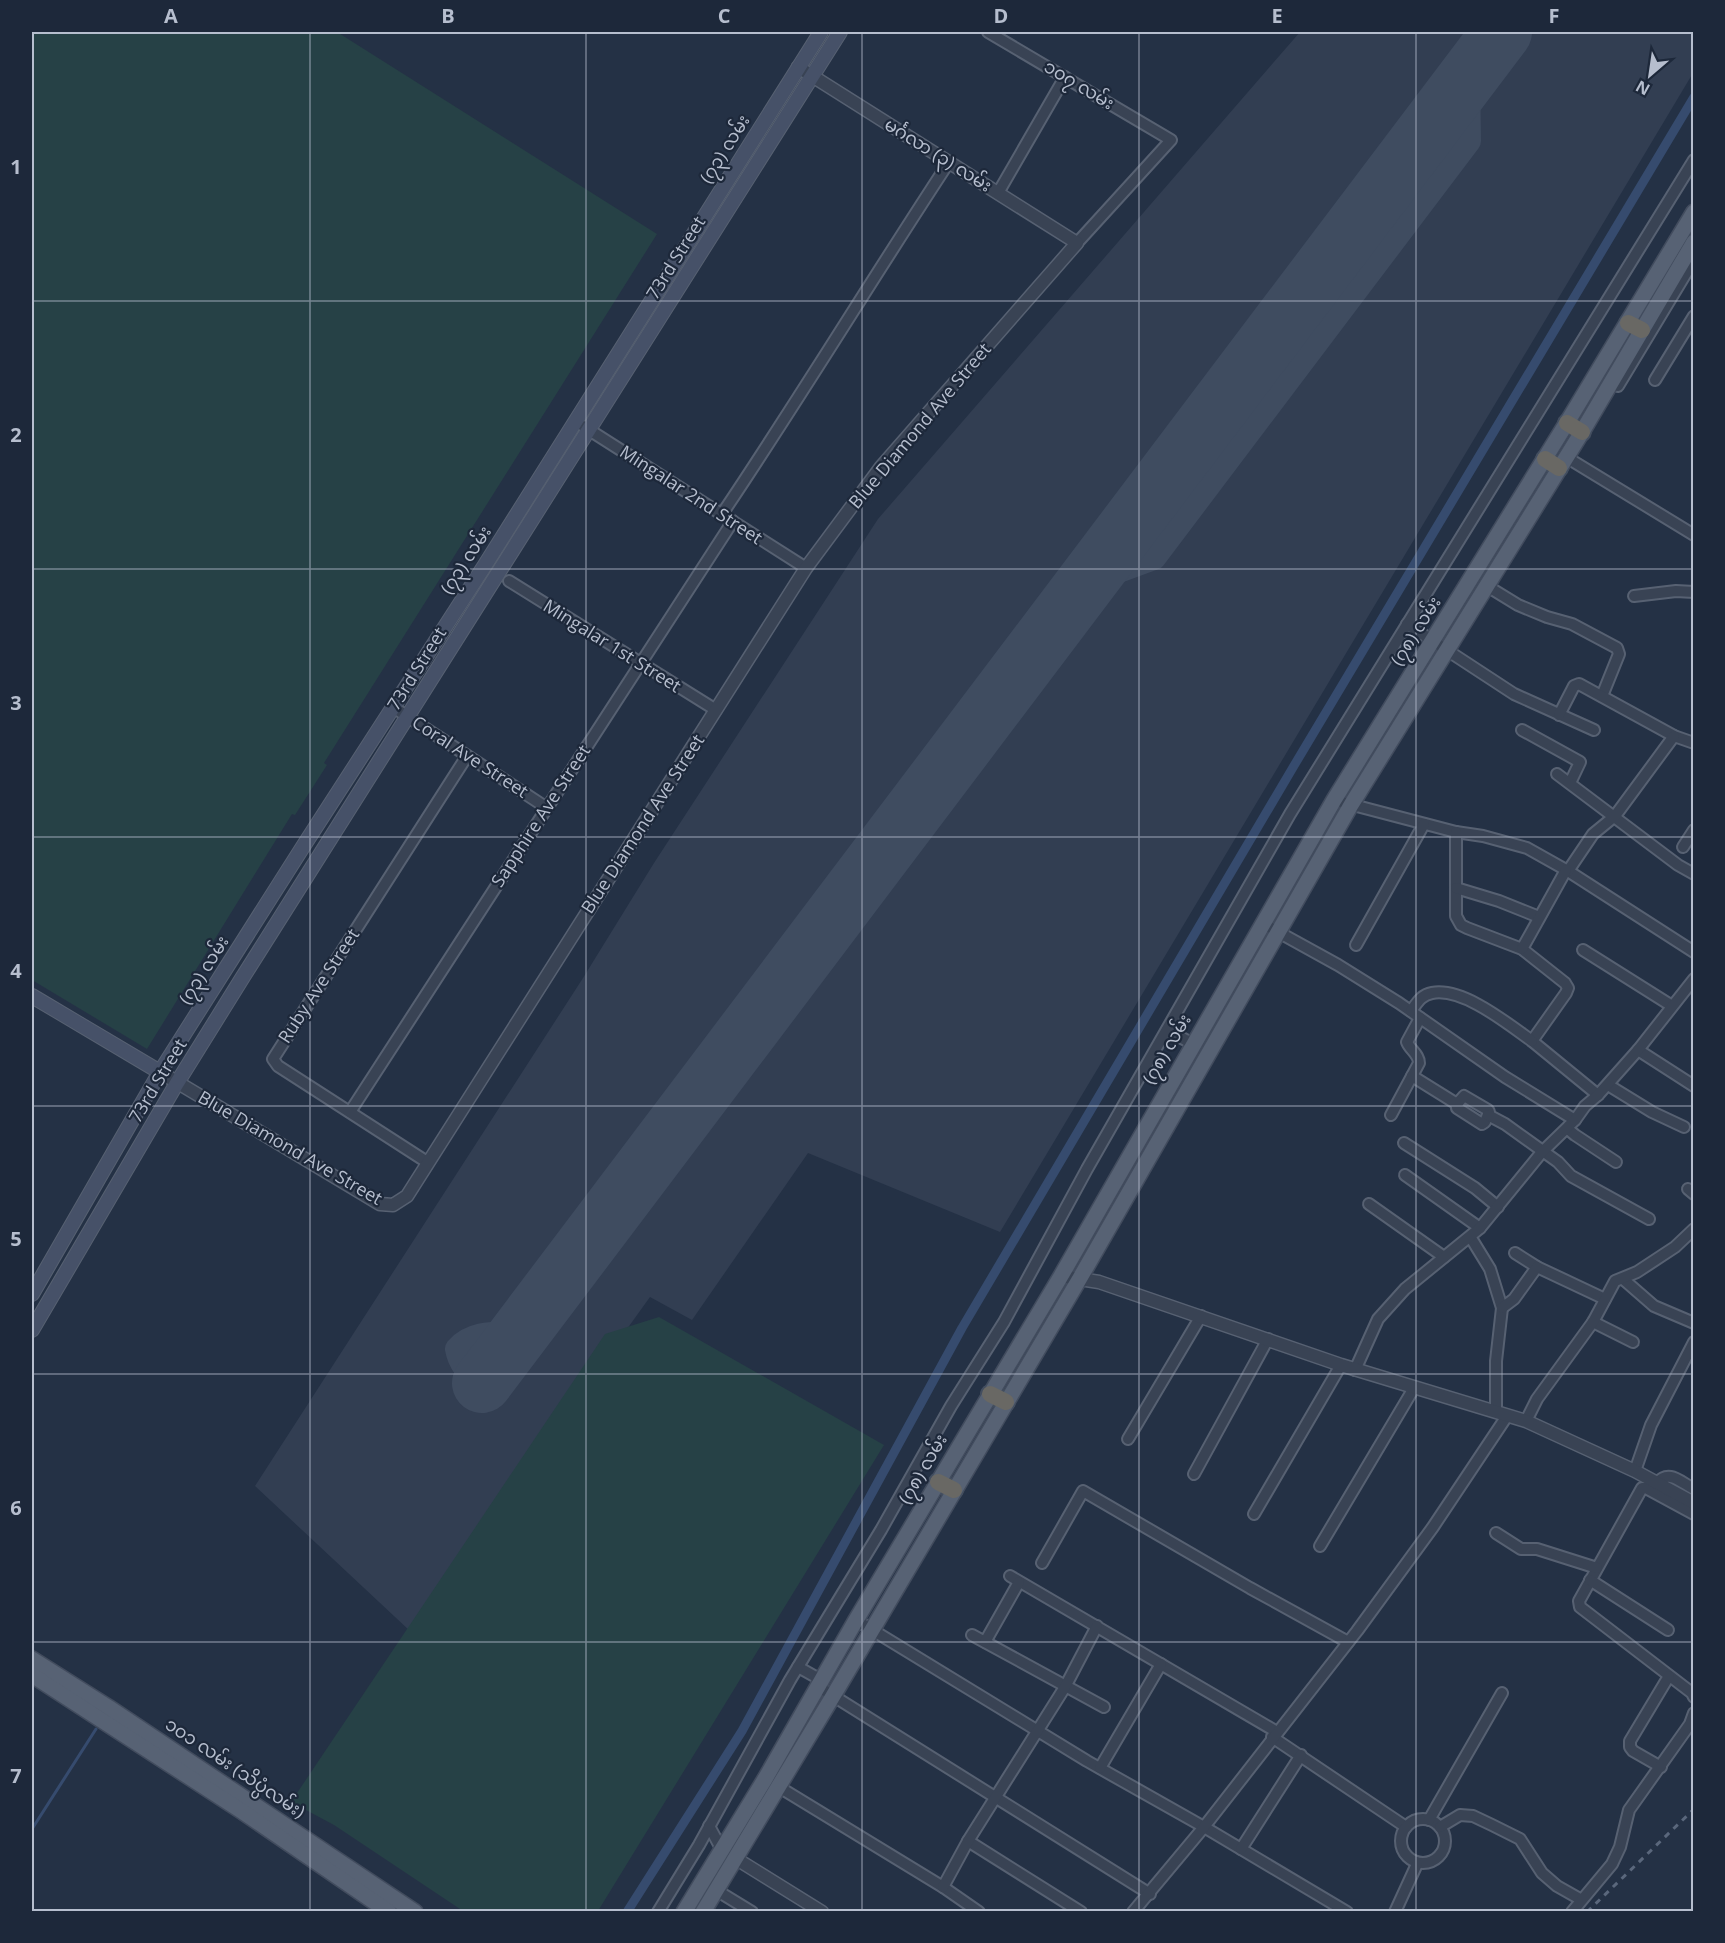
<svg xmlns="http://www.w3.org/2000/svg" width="1725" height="1943" viewBox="0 0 1725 1943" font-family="'Open Sans','Noto Sans Myanmar',sans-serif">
<rect width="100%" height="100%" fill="#243145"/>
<path fill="#323e52" d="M1300,32H1693V73L1000,1232L808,1153L692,1320L650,1297L410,1631L255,1486L583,978L654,863L878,519Z"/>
<g fill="#264146">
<path d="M32,32H337L657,234L324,763L327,765L295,815L292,814L147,1049L32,980Z"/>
<path d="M659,1317L884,1445L598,1911H463L334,1825L291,1802L605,1334Z"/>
</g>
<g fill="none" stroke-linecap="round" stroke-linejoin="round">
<path stroke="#364b6e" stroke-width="3" d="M32,1829L96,1729"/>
<path stroke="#364b6e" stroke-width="9" d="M627,1912L742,1731L962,1328L1295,764L1694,97"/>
<g stroke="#3f4c60" stroke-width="24">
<path d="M1086,583L1154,558L1351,297L1469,141L1468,77"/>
<path d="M482,1383C469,1372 460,1366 457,1349C472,1331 498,1334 520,1333"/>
</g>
<path stroke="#3f4c60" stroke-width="60" d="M482,1383L1502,32"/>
<defs>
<g id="minor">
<path d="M988,32L1171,140L1077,243"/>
<path d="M998,193L1065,77"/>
<path d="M1655,380L1694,316"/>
<path d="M1618,386L1694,260"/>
<path d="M583,426L806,568"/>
<path d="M1566,457L1694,535"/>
<path d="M722,514C800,398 872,279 949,162"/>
<path d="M509,581L716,710"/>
<path d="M1487,586L1518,605L1547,617L1572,624L1617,648L1619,654L1602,696"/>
<path d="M1634,596L1676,591L1694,592"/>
<path d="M1407,624L1514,694L1594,730"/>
<path d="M393,707L547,808"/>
<path d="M1559,715L1574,686L1579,684L1674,736L1694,743"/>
<path d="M1522,730L1580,762L1570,783"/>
<path d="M1557,774L1678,865L1694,874"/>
<path d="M1334,800L1456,832L1483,836L1527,848L1568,871L1694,952"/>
<path d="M1456,832V916L1461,925L1467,928L1522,949L1565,983L1568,988L1566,993L1532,1041L1598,1095"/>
<path d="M1683,847L1694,830"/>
<path d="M1568,871L1593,834L1615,816L1674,736"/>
<path d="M1456,888L1499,901L1539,917"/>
<path d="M1262,923L1338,965L1399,1003L1505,1077L1575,1120"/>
<path d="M1356,945L1424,824"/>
<path d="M1522,949L1566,870"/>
<path d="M1583,950L1672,1006"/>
<path d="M1411,1011C1417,1003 1421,995 1432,993C1463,987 1508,1024 1532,1041"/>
<path d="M1167,1030L1193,1044"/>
<path d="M1638,1050L1694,1086"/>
<path d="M1412,1076L1457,1104V1108L1482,1124L1485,1122L1489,1112L1488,1110L1464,1096L1457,1104"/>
<path d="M1608,1085L1652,1112L1684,1127"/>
<path d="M350,1112L733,521"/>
<path d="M1391,1115L1419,1063C1419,1054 1410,1050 1407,1042L1420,1018"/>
<path d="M1488,1115L1505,1124L1558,1162L1571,1176L1649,1219"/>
<path d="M1569,1126V1130L1575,1135L1616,1162"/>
<path d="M1404,1143L1475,1188L1498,1207"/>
<path d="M427,1162L278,1066L273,1059L467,756"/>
<path d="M1405,1175L1480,1228"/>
<path d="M1688,1189L1694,1194"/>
<path d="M1369,1204L1444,1257"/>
<path d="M1471,1238L1490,1269L1502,1308L1496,1361V1412"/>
<path d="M1515,1253L1537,1267L1605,1299"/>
<path d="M1623,1279L1654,1306L1694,1323"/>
<path d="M1502,1308L1514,1299L1537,1267"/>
<path d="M1593,1322L1633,1342"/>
<path d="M1355,1370L1378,1319L1405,1289L1480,1228L1542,1152L1575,1120L1585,1106L1598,1095L1638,1050L1694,979"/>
<path d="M1526,1421L1537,1399L1593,1322L1615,1281L1637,1272L1675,1247L1694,1229"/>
<path d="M1128,1439L1201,1316"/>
<path d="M1635,1471L1651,1425L1694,1342"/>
<path d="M1194,1474L1268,1339"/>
<path d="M1657,1483C1669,1469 1680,1482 1694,1489"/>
<path d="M1254,1514L1341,1365"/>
<path d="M1694,1514L1646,1488H1642L1579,1601L1580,1607L1692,1693L1694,1697"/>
<path d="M1496,1533L1521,1549H1537L1597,1568"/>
<path d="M1320,1546L1414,1388"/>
<path d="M1042,1563L1083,1491L1250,1588L1348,1642"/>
<path d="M1010,1576L1277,1732"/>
<path d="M1590,1580L1668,1630"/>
<path d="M856,1620L1087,1761L1204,1827L1347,1912"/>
<path d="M972,1635L1104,1707"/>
<path d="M985,1642L1019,1582"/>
<path d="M798,1667L823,1681"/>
<path d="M819,1687L1150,1894"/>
<path d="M1272,1737L1406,1827"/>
<path d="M1661,1767L1633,1751L1630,1747V1741L1669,1676"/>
<path d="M1100,1768L1161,1664"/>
<path d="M779,1787L943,1887L979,1912"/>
<circle cx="1423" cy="1841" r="22"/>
<path d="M1429,1820L1502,1693"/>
<path d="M709,1826L722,1850"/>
<path d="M1440,1827L1460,1815L1473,1816L1492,1825L1520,1839L1542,1873L1557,1886L1580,1899"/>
<path d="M968,1841L1081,1912"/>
<path d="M1241,1849L1301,1755"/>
<path d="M943,1887L968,1841L1065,1687L1097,1626"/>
<path d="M716,1890L752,1912"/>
<path d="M658,1912L699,1845L790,1680L881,1530L951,1406L1004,1322L1087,1169L1290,814L1694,160"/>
<path d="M1133,1912L1204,1827L1357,1631L1433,1527L1507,1416"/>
<path d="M1395,1912L1417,1864"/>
<path d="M1572,1912L1612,1864L1620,1847L1629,1810L1690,1724L1694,1713"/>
</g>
<g id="tertiary">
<path d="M160,1072L380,1204L393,1205L407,1196L806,568L881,467L1077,243L798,67"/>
<path d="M1061,1276L1099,1282L1341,1365L1526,1421L1635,1471L1694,1503"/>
<path d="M735,1858L822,1912"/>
</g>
<g id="secondary">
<path d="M32,996L160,1072"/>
<path d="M32,1294L160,1072L306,842L485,565L821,32"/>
<path d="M32,1330L177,1083L241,980L840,32"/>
</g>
<g id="primary">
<path d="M32,1659L108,1707L415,1912"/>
<path d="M32,1675L243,1812L389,1912"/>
<path d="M684,1912L765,1779L856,1620L1061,1276L1334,800L1571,416L1694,212"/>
<path d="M703,1912L833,1696L1080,1278L1351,805L1582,432L1694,242"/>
</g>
<g id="trunk">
<path d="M1628,323L1642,330"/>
<path d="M1567,423L1582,432"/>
<path d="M1545,459L1559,468"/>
<path d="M990,1394L1006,1402"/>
<path d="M938,1482L954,1490"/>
</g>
</defs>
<use href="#minor" stroke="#576172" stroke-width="14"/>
<use href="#tertiary" stroke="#576172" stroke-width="15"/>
<use href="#secondary" stroke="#576172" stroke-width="16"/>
<use href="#primary" stroke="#424c5e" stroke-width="18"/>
<use href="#trunk" stroke="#434e5f" stroke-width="20"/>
<use href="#minor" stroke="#394354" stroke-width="10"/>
<use href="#tertiary" stroke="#394354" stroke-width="12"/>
<use href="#secondary" stroke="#465168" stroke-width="14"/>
<use href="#primary" stroke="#576274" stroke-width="15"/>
<use href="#trunk" stroke="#696864" stroke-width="16"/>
<path stroke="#5a677c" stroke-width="3" stroke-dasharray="6 6" stroke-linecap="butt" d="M1587,1912L1694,1809"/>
</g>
<path fill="none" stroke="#b6bece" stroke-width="1.5" stroke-opacity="0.55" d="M310,32V1912M586,32V1912M862,32V1912M1139,32V1912M1416,32V1912M32,301H1694M32,569H1694M32,837H1694M32,1106H1694M32,1374H1694M32,1642H1694"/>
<g text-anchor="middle" stroke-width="4.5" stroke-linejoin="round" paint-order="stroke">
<g font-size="18" fill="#b6bece" stroke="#1d283a">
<text transform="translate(1079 85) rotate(31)" y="6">၁၀၇ လမ်း</text>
<text transform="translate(725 149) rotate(-58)" y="6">(၇၃) လမ်း</text>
<text transform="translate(938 155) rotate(32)" y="6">မင်္ဂလာ (၃) လမ်း</text>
<text transform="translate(676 258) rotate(-58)" y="6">73rd Street</text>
<text transform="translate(920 426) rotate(-50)" y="6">Blue Diamond Ave Street</text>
<text transform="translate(691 495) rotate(33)" y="6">Mingalar 2nd Street</text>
<text transform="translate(466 560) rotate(-57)" y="6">(၇၃) လမ်း</text>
<text transform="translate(1416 631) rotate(-58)" y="6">(၇၈) လမ်း</text>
<text transform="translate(612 646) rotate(32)" y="6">Mingalar 1st Street</text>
<text transform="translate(417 669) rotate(-58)" y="6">73rd Street</text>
<text transform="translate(470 757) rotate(33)" y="6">Coral Ave Street</text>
<text transform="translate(541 816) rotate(-57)" y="6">Sapphire Ave Street</text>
<text transform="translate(643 824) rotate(-57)" y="6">Blue Diamond Ave Street</text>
<text transform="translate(204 970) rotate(-58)" y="6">(၇၃) လမ်း</text>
<text transform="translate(319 986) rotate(-57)" y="6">Ruby Ave Street</text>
<text transform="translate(1167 1049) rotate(-60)" y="6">(၇၈) လမ်း</text>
<text transform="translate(158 1081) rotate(-59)" y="6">73rd Street</text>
<text transform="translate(290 1148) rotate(30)" y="6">Blue Diamond Ave Street</text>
<text transform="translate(923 1469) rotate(-60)" y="6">(၇၈) လမ်း</text>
<text transform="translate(235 1768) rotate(34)" y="6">၁၀၁ လမ်း (သိပ္ပံလမ်း)</text>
</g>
</g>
<rect width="1725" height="1943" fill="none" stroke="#1d283a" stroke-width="66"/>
<g transform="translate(1650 75) rotate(209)" stroke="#1d283a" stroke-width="4.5" paint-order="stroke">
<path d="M0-4.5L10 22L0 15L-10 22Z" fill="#b6bece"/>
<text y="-9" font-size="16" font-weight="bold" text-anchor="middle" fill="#b6bece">N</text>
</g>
<rect x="33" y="33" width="1659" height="1877" fill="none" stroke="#b6bece" stroke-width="2"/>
<g font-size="20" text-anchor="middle" font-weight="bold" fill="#b6bece">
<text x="171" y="23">A</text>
<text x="448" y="23">B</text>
<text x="724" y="23">C</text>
<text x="1001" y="23">D</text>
<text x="1277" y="23">E</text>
<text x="1554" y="23">F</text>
<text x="16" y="174">1</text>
<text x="16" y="442">2</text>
<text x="16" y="710">3</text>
<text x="16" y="978">4</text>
<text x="16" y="1246">5</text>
<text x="16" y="1515">6</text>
<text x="16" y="1783">7</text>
</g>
</svg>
